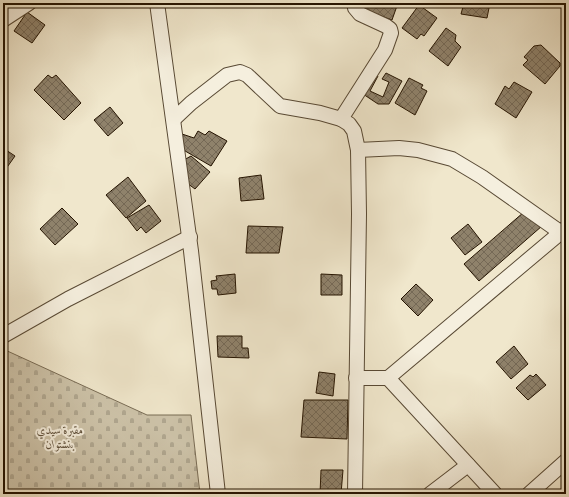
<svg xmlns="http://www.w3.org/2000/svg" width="569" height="497" viewBox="0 0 569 497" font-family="Vollkorn,Amiri,serif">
<defs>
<pattern id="cemetery-stones" width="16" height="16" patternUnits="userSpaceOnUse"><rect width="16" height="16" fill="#cdc3a9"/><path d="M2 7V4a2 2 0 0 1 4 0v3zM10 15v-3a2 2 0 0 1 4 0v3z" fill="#b0a790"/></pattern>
<pattern id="building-cross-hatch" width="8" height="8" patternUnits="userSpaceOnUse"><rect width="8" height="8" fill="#8f826b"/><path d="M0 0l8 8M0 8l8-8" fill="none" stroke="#756956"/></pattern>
</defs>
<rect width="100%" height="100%" fill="#f0e7cc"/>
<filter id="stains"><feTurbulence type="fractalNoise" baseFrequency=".005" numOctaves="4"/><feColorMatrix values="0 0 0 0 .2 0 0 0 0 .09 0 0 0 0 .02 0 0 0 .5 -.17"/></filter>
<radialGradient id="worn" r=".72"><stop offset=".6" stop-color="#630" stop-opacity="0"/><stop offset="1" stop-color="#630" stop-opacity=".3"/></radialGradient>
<path fill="url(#cemetery-stones)" stroke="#796c55" d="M3,349L147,415H191L200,494H3Z"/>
<g fill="url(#building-cross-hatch)" stroke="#251401">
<path d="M366,3H398L392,20L364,10Z"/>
<path d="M464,3H490L487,18L461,14Z"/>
<path d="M419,5L437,18L424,36L421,34L417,39L402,28Z"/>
<path d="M27,12L45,25L32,43L14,31Z"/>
<path d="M446,28L456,35L455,41L461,47L448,66L429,51Z"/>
<path d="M541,45L560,63V66L545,84L523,65L528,60L524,57L534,46Z"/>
<path d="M386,73L402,81L389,104H378L360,92L371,74L378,76L370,91L383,97L389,82L382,79Z"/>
<path d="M48,75L52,78L56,75L81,103L64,120L34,90Z"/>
<path d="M409,78L423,85L421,88L427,91L415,115L395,103Z"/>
<path d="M514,82L532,92L516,118L495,104L505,86L509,89Z"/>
<path d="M110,107L123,123L108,136L94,120Z"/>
<path d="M198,131L205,135L209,131L227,141L211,166L180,148L179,133L194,138Z"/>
<path d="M3,148L15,156L3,173Z"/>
<path d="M191,156L210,172L195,189L187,183L184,160Z"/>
<path d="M261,175L264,199L241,201L239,178Z"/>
<path d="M128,177L146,201L126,218L106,195Z"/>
<path d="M149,205L161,221L146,233L141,227L137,231L127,218Z"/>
<path d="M62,208L78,224L55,245L40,229Z"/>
<path d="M524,212L542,226L479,281L464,264Z"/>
<path d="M468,224L482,242L465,255L451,238Z"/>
<path d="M248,226L283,227L279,253H246Z"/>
<path d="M235,274L236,293L218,295L217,289H212L211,281L217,280L216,276Z"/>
<path d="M321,274L342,275V295H321Z"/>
<path d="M416,284L433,300L418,316L401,299Z"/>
<path d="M217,336H242V348H248L249,358L218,357Z"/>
<path d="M514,346L528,364L511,379L496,362Z"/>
<path d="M319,372L335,374L333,396L316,393Z"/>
<path d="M536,374L546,385L528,400L516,388L530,375L533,377Z"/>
<path d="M304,400H348L347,439L301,437Z"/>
<path d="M321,470H343L341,494H320Z"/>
</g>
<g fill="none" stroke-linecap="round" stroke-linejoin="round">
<defs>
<g id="minor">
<path d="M157,3L191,251L218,494"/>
<path d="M3,20L29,3"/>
<path d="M174,119L191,103L227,75L240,72L247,75L280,106L320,113L341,119L349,124L354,131L358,150L359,214L355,494"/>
<path d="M341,119L385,50L391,33L390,29L386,26L360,14L355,8L354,3"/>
<path d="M358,150L399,148L418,150L452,159L482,177L560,232"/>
<path d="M3,336L68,299L190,237"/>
<path d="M356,378H388L495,494"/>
<path d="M388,378L566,228"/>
<path d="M430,494L468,465"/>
<path d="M529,494L566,461"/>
</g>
</defs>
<use href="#minor" stroke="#584934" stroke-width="16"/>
<use href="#minor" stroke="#f5efde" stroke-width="14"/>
</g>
<g text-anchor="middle" stroke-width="4" stroke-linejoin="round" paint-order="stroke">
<g font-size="12" font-style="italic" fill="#60513c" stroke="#f5efde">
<text x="60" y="434">مقبرة سيدي<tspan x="60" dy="14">بنشتوان</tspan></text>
</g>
</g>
<rect width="569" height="497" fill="none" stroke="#f0e7cc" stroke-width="16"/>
<rect x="4" y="4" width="561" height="489" fill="none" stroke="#251401" stroke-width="2"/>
<rect x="8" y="8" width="553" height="481" fill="none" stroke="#251401"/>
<rect width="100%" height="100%" filter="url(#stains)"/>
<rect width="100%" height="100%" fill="url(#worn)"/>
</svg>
